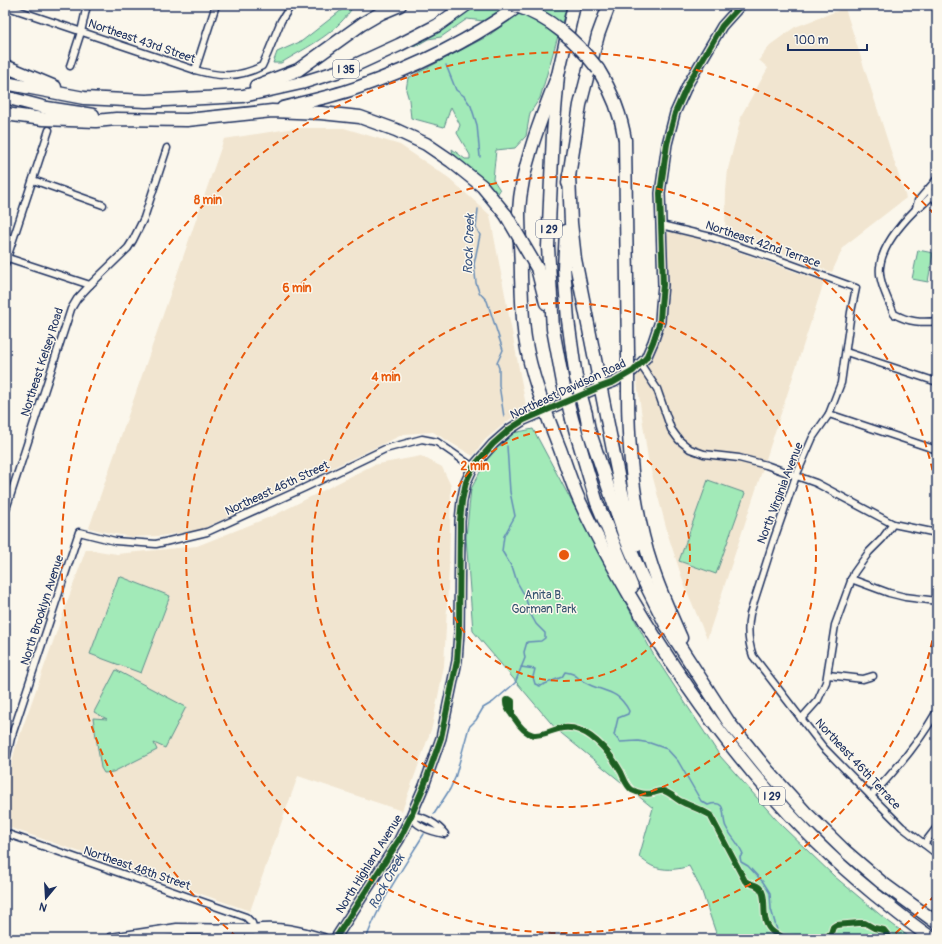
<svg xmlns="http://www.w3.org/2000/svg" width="942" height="944" viewBox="0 0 942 944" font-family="Pangolin,sans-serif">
<rect width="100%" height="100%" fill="#fbf7ec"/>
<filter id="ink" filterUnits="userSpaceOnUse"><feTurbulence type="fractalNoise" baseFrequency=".025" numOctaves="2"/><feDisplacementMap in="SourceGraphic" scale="8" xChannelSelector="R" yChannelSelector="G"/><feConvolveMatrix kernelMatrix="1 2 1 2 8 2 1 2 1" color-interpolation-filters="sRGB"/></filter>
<g filter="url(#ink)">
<g fill="#f1e5d0">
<path d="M845,8L906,198L844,246L832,272L725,232L726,191L728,169L742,114L768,68L759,60L770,45L795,27Z"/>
<path d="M295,128H344L400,145L449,178L490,215L526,406L485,440L473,456L433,432L404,434L200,530L160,536L132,537L109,533L89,528L224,139Z"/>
<path d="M671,232L705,240L824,282L707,639L684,584L669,538L648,459L636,375L645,368L653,358L661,337L668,299L669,283L667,236L668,233Z"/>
<path d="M421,456L442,467L451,486L449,568L444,666L432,727L402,811L298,776L250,911L5,826L7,783L15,749L86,549L117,554L197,546L275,515L373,465Z"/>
</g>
<g fill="#a2eab8" stroke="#5e8c8b">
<path d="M348,5H354C338,33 307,47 281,63H273L277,52L302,41Z"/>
<path d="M477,5H512L491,19L484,21L467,19L441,37L428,39L416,46H412Z"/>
<path d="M530,5H567L540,98L530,113L526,136L515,148L496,150L493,179L500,190L497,195L453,154L452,149L465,159H470V155L457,133L460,125L451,107L444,127L411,118L409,100L406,90L408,78L488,36Z"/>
<path d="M918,250L933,253L928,282L912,279Z"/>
<path d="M533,429L652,652L720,756L782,826L834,876L884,918L912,939H771V937L758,939H718L701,889L689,866C678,870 663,871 652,866C648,864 643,860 639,857L653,808L556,729L473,631L466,537L471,489L488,457L513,433Z"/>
<path d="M708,480L745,493L716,574L679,561Z"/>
<path d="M119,576L170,596L141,673L90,654Z"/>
<path d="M116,670L186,707L165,748L154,743L157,750L113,772L104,773L101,768L93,718L107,719L94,712Z"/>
</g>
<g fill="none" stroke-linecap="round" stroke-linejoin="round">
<g stroke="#638ab6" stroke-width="1.5">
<path d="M446,65L456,90L464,96L471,106L477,125L480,157"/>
<path d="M478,209L476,228L480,235L474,264L476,283L479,292L487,301L503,350L497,363L499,368V385L504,417"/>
<path d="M521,667L535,669L533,677L535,684L540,686L562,677L565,672C578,674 575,677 584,682C603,693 617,688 629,711L628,714L618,718L614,735L620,742L638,741L650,743L667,749L678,761L701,801L708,805C729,798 721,818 726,827C731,837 738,842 743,854L740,857L741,862L748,866L763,882L770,893L771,909L777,930L774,934L775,937L779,939"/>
<path d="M434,814L450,789L455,778L469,727L476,720L483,708L493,702L515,683L525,658L524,652L527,642L541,641L545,638V633L536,624L530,613L525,596L517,582L513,569L502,551L504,536L515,516L510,492L507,446"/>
<path d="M366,939C380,901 403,868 424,834"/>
</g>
<defs>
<g id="street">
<path d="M5,6L195,70C219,77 239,78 262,66L267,55L281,21L291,5"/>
<path d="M70,66L81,32L87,5"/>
<path d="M195,70L216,5"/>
<path d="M33,180L103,205"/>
<path d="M937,189C933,195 928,200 922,205C920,207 917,207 915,210C901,224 882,246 880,267C878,281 889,301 894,314C909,322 921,323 937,321"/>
<path d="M930,192L937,202"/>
<path d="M916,208L918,201L937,179"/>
<path d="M661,225L711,237L779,260L856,288L851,312L841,383L829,414L813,437L796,476L774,539L750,614C747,629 748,642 753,656L823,747L871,796L902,827L937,854"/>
<path d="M5,257L90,285"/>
<path d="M5,264L49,130"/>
<path d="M846,352L937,382"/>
<path d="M641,365L657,389L671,429L679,440L690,449L704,454L739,458L766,465L816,483L893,524L937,533"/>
<path d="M829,414L937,450"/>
<path d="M5,512L71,309L77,299L90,285L128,248L133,240L144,218L167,148"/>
<path d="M851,579L889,593L905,597L937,601"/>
<path d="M828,675L863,679L873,676"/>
<path d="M801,719L818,700L826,682L835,625L854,573L869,552L882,539L893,524"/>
<path d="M5,764L11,738L79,532L115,541L156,544L207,532L304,488L385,449L422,439L437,442L473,467"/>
<path d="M871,796C896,770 919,743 937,711"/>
<path d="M411,816C423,815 438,825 445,834C434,832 416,827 411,816Z"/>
<path d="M5,833L246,917L252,923L254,930"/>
<path d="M924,844L937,827"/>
</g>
<path id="secondary" d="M335,939L399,840L411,816L424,786L441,738L457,661L459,632L460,521L462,501L466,482L473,467L493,444L510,429L524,420L600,387L614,382L633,371L646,358L653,342L660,321L661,306L663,285L660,193L667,144L675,113L688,84L722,26L741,5"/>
<g id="primary">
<path d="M258,932L290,939"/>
<path d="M111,939L177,929L254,930C278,926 301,932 323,939"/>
</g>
<g id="highway">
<path d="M5,66L55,87"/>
<path d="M598,69C612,92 621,114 625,140L628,354"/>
<path d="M558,75C542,116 521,167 519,211C519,233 521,255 521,277C522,297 522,318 525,338C531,376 546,413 560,449C567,468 573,488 582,506C596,537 613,566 630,596C695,707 773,811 873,893C893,909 912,925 933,939"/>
<path d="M5,83L84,98L146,101L243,96L301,83L349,68L399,45L438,25L466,5"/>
<path d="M256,86L298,70L362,24L381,13L400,5"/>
<path d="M5,97L47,108L93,115"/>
<path d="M283,108C308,101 335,96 359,87C416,67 471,40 520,5"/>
<path d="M5,114L43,119L96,121L116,119L187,120L272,111L321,113L360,117L396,130L426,144L451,161L482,186L506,215"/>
<path d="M569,175L571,223L575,259L620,485L636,545"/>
<path d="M568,183L580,105L598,35L609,5"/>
<path d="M566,231L564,268L568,320L576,378"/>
<path d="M537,268L546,303"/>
<path d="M563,383L553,329L548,247L553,134L558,75L574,5"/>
<path d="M628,392C628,451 633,511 652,567C660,592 671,615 681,638"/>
<path d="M586,414L589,430L625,537L642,577L666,625L730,724L768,771L805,812L845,851L881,882L937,923"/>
<path d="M572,419L597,503L632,587"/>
</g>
</defs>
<use href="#street" stroke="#1b2f5e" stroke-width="9"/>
<use href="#secondary" stroke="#1b2f5e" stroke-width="12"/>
<use href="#primary" stroke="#1b2f5e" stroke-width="13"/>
<use href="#highway" stroke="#1b2f5e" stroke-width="15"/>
<use href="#street" stroke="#fbf7ec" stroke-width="6"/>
<use href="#secondary" stroke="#fbf7ec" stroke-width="9"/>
<use href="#primary" stroke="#fbf7ec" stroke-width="10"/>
<use href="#highway" stroke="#fbf7ec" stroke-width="12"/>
<defs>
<g id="highway-bridge">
<path d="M514,5C550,17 575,40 598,69"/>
<path d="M506,215L537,268"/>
<path d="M628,354V392"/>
<path d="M576,378L586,414"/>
<path d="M563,383L572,419"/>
</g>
</defs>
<use href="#highway-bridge" stroke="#1b2f5e" stroke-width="15" stroke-linecap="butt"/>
<use href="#highway-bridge" stroke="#fbf7ec" stroke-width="12"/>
<defs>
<g id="cycleway">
<path d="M512,715V701L509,699L506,700C505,708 511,713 515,719C537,754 550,719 579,730C597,737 612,756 621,772C624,778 626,786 632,790C638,793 647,795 653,793C656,792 661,790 664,791C670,793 675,798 680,801C690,806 700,809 710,815L745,881C749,884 753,884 757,886C770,893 759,917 770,929C772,932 779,936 783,937C787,938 790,937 795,939"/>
<path d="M335,939L399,840L411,816L424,786L441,738L457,661L459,632L460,521L462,501L466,482L473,467L493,444L510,429L524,420L600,387L614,382L633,371L646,358L653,342L660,321L661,306L663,285L660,193L667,144L675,113L688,84L722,26L741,5"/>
<path d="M824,939L831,933L833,927L836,925L859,923H865L874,928L884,930L891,939"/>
</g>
</defs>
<use href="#cycleway" stroke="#fbf7ec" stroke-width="8"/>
<use href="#cycleway" stroke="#1b5e20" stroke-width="6"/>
</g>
</g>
<g fill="none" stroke="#e8590c" stroke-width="2" stroke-dasharray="7 5">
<circle cx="564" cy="555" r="126"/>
<circle cx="564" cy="555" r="252"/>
<path d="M937 617A378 378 0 1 1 937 493"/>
<path d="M935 895A503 503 0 0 1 891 937M237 937A503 503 0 1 1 935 215"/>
</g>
<g text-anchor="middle" stroke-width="3" stroke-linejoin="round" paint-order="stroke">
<g fill="#fbf7ec" stroke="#5e6b89" stroke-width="1">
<rect x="333" y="60" width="26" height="18" rx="3"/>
<rect x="536" y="220" width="26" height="18" rx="3"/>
<rect x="759" y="787" width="26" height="18" rx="3"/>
</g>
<g font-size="11" font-weight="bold" fill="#1b2f5e">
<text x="346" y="73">I 35</text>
<text x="549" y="233">I 29</text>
<text x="772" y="800">I 29</text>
</g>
<g font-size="12" fill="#1b2f5e" stroke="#fbf7ec">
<text transform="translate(142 41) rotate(19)" y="4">Northeast 43rd Street</text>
<text transform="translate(763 244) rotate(19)" y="4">Northeast 42nd Terrace</text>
<text transform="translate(42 362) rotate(-72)" y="4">Northeast Kelsey Road</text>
<text transform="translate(568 389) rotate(-25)" y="4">Northeast Davidson Road</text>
<text transform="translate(277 488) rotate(-25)" y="4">Northeast 46th Street</text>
<text transform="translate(780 493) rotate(-69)" y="4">North Virginia Avenue</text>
<text transform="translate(42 610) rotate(-72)" y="4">North Brooklyn Avenue</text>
<text transform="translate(858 764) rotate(47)" y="4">Northeast 46th Terrace</text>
<text transform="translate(369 864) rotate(-58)" y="4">North Highland Avenue</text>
<text transform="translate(137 868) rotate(19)" y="4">Northeast 48th Street</text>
</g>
<g font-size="12" fill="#365470" stroke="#fbf7ec">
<text x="544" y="599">Anita B.<tspan x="544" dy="14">Gorman Park</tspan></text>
</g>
<g font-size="13" font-style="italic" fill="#395582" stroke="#fbf7ec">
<text transform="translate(468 244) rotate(-88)" y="5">Rock Creek</text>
<text transform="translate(386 881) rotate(-61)" y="5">Rock Creek</text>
</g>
</g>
<circle cx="564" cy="555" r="6" fill="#e8590c" stroke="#fbf7ec" stroke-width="2"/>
<g font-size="12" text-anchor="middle" font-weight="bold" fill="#e8590c" stroke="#fbf7ec" stroke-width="3" stroke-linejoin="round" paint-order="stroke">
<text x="208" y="204">8 min</text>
<text x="297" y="292">6 min</text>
<text x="386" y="381">4 min</text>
<text x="475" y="470">2 min</text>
</g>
<rect width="942" height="944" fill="none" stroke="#fbf7ec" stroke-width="20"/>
<rect x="10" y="10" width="922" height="924" fill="none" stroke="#1b2f5e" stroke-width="1.5" filter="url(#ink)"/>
<g transform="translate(46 898) rotate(198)" stroke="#fbf7ec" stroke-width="3" paint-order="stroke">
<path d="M0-3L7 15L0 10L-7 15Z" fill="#1b2f5e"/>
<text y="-6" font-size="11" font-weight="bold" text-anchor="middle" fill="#1b2f5e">N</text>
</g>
<path d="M788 44v6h79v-6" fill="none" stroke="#1b2f5e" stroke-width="2"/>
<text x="794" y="44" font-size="12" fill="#1b2f5e" stroke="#fbf7ec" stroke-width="3" paint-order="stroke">100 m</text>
</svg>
